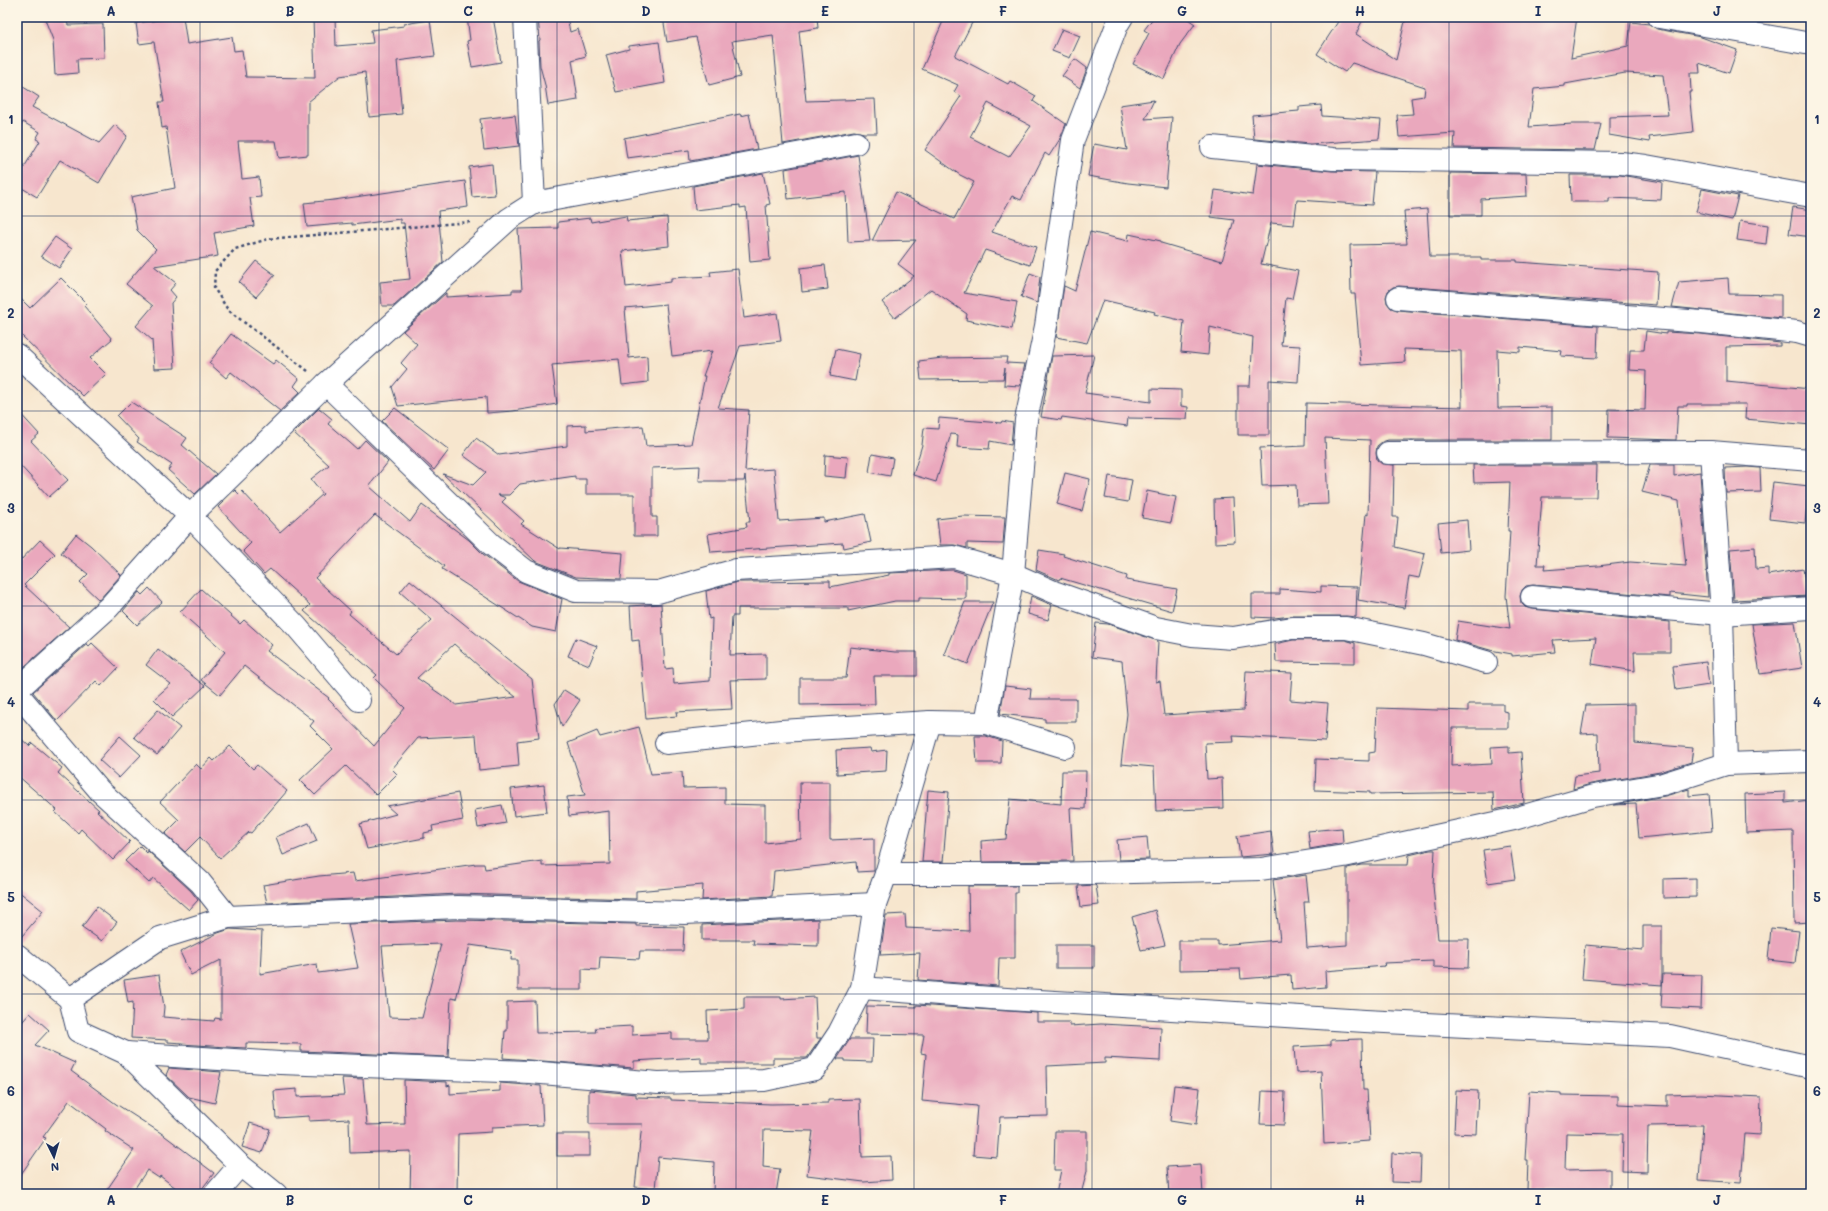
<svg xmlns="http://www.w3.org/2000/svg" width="1828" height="1211" viewBox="0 0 1828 1211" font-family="Mali,sans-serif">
<rect width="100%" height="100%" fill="#fcf5e5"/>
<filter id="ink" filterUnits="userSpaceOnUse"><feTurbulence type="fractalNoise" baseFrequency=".025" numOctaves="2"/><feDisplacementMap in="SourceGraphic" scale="8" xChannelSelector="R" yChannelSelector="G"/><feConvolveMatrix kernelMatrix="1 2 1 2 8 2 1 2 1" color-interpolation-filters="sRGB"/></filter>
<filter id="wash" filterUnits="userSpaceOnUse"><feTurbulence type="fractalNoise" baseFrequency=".012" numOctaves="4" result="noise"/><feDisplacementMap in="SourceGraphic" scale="16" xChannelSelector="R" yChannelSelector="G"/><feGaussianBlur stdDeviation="0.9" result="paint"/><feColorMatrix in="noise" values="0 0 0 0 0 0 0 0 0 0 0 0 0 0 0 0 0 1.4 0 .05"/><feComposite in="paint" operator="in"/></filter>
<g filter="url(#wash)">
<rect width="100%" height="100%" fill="#f7e6ce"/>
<g id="blocks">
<g fill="#eaa8bd" fill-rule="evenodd">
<path d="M44,17H65L68,25L103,24L104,58L77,59L78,73L55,75L53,40Z"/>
<path d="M183,17L187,44L232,37L234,51L242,50L246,77L315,78L313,18H335L336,46L373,43L371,30L404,26V24L430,20L435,56L397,61L402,114L369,117L365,72L340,76L308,102V155L279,158L276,141H238L242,179L259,177L261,197L250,198L254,226L214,233L218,256L154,266L176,283L170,290L176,297L171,303L175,368L154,369L152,340L136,326L153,306L126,284L156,249L137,230L131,197L175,188L166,127L162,128L159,102H164L154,42L139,44L136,23Z"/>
<path d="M467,17H493L501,62L472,67L467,41L470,40Z"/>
<path d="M538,17H567L570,32L578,29L586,56L572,60L578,100L548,105L545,85L540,66L539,41L540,40Z"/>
<path d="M663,17H817L818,28L799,31L806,101L875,99L877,133H864L854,131L783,144L773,35L732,41L740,77L709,85L696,37L667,42Z"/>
<path d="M945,17H975L955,56L1008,84L1010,81L1036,96L1033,101L1066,124L1060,139L1049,156L1045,153L1021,200L1012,196L992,232L1036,247L1030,265L985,250L964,293L1017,302L1012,329L966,320L967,314L931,289L895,318L882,302L914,276L898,264L916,240L872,241L896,192L954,219L974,182L960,175L925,150L961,96L954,92L958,85L922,69ZM988,103L1031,126L1009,157L970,137Z"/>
<path d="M1154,17H1185L1195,24L1180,44L1164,79L1133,64L1149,33L1144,30Z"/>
<path d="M1341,17H1364L1356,34L1396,60L1406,17H1577L1571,58L1628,46L1631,22L1649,24L1657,29L1701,37L1737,50L1729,73L1699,63L1700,73H1690L1691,92H1689L1693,132L1649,137L1650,142L1609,135V117L1668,115L1663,75L1625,73L1565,84V86L1534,89L1529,127L1572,124H1601L1595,150L1454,148L1455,133L1399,137L1397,115L1413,114L1411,98L1424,96L1425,87L1352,63L1345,72L1317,54Z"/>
<path d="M1062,29L1080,36L1070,58L1052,51Z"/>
<path d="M659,42L665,83L616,92L606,55L629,49V46Z"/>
<path d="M1075,59L1087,68L1080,88L1062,76Z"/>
<path d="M17,83L39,97L32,107L99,143L115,125L127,136L99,183L60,160L37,197L17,185V179L40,141L36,139L40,132L23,122L17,132Z"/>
<path d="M1154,100L1145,119L1172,117L1166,187L1128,183L1088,176L1094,144L1127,150L1120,105Z"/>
<path d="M1321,105L1322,116L1381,120L1379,139L1310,144L1254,139L1252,115L1299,111V107Z"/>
<path d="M740,114L741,116L749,114L757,149L690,161L689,150L627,158L624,138Z"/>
<path d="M515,115L519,146L484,150L480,119Z"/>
<path d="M858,155L870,241L848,242L846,192L788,199L785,169Z"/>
<path d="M492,164L495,195L472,197L469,167Z"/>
<path d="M1257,164L1332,171L1375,172L1372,205L1297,200L1294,225L1271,223L1261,264L1298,271L1292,299L1286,298L1281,345L1300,346L1298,382L1269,380V435H1238V386H1250L1253,337L1210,327L1208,355L1181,352L1184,321L1154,314L1155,312L1103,300L1087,343L1056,337L1064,286L1075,291L1090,232L1128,241L1129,234L1161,241V243L1222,261L1234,220L1211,217L1215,190L1253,195Z"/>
<path d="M763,173L770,204L766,205L770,260L750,262L746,207L740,208V205L695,210L693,186Z"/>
<path d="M1450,173L1526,174L1527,196L1481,199V215H1450Z"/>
<path d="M1570,175H1620L1662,182L1661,200L1609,198V202H1571Z"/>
<path d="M465,181L468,207L438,211L443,262L394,306H382L380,282L410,279L404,223H400V219L352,225V223L307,227L304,203L334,200Z"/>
<path d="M1702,189L1738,196L1732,220L1696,212Z"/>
<path d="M1793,207L1811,210V237L1789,234Z"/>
<path d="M1427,209L1430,257H1481V260H1517V262L1658,272L1656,305L1399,286L1393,287L1388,291L1386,297L1387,303L1391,308L1397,310L1598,326L1597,358L1561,356L1562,351L1520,347V352L1497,350L1498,408L1552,407V440H1388L1382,442L1377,446L1376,453L1377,460L1382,464L1394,465L1393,517H1398L1395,547L1425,554L1419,578L1409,576L1404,608L1358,600L1366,514L1368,515L1370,440L1325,438L1328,504L1297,505L1296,485L1262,486L1260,448L1305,446L1306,403L1462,407L1461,351L1404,349L1405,362L1361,365L1355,294H1351L1350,245L1407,244L1404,211Z"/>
<path d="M626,216L627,221L667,217L669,246L622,251L626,287L671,282V278L711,276L710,272L738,269L744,318L777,313L781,341L740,346L718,408L749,410L745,471L774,469L779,521L824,518V522L865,514L871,542L844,548L843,543L711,552L708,534L747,527L746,522H750L745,476L744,481H699L700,466L652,468V517H657V536H634V494H586V479H575V476L520,484L509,495H498L506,498L502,502L524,521L521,524L560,549V548L623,553L621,579L576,577L535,561L443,474L473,485L486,472L463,455L476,438L499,455L567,446V426L586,425V431L643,426L646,446L691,444L705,376H703L712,351L672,356L666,304L625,308L629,358L647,356L648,382L622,385L619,359L552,365L557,404L513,411L487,413L486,397L398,406L392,387L407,369L401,363L417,344L403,331L446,293V297L512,293V290H522L518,229L558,228V222L590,218L591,222Z"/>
<path d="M1740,221L1768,225L1766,244L1737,240Z"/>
<path d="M55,237L72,249L59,268L41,256Z"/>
<path d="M256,261L275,275L256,297L239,282Z"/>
<path d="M825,265L828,289L802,292L800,268Z"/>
<path d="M1030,273L1040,277L1037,303L1021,297Z"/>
<path d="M61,278L87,304L84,306L112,339L90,358L106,374L83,396L17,331V295L30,308Z"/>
<path d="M1728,278L1729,294L1781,295V318L1672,307L1679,282Z"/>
<path d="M1646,331L1666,334V332L1701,334L1780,343V346L1726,347V381L1811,389V425L1745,419L1746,404H1687V406H1678L1676,440L1608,438L1609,409L1645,410L1646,371L1629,370L1630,350H1644Z"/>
<path d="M231,334L273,364L276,360L299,379L294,386L300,392L280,411L231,372L226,378L209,363Z"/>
<path d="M836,349L860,354L855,381L830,376Z"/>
<path d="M1094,355L1085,393L1151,402V389L1181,390V406L1188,407L1187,419L1128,418L1127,426L1062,417L1061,420L1041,417L1052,356Z"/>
<path d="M1007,357L1006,363L1025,364L1020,386L1004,385L1005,368L1003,379L921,380L919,361L942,358Z"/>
<path d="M131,402L187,438L182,445L216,474L195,494L168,470L172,465L137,442L139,439L117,416Z"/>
<path d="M319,408L332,419L328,424L357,449L365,440L388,462L369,486L410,522L422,505L469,540L483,554L518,581L562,599L556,632L532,627L442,569L444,566L375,515L315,578L351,611L349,614L396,654L432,620L400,592L410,580L532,679L539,738L517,741L519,766L479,770L476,735L418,738L392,769L397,774L376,795L346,766L315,795L300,780L333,749L310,726L314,721L244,666L220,695L201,680L225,652L180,612L201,589L240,624L244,620L272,645L267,651L329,698L328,699L374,746L405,708L374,678L377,675L304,611L310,605L270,569L264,574L243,551L251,543L218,507L235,490L239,494L242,491L280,532L323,494L311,479L329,465L294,433ZM454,644L498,683L516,697L456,705L417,678Z"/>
<path d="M395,408L449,450L434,470L382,421Z"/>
<path d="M17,410L39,434L31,441L68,480L49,497L17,462Z"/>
<path d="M939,418L1001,423L1002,421L1013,423L1011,445L990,441L989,449L957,447L958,435L951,434L936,482L913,475L922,445L924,428L938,429Z"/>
<path d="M872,454L893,458L890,476L869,472Z"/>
<path d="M825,455L848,457L846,478L824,476Z"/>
<path d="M1473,465H1597L1596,497H1542L1537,565H1545L1544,570L1598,566L1630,562L1686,566L1679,501L1642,492L1650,465H1674V476L1700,472L1708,597L1670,593V597L1533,585L1526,586L1522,590L1520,596L1521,603L1525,607L1531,609L1670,622V652H1634L1635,671L1592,664L1596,638L1553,640L1555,652L1512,656V654L1490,650L1455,640L1458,621L1510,629L1506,596L1510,531H1508L1510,482L1474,483Z"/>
<path d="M1747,467L1760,468L1761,492L1726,493L1725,468Z"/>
<path d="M1065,473L1090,479L1082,511L1057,504Z"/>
<path d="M1109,476L1132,480L1128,502L1105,498Z"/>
<path d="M1773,482L1809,486L1805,523L1769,519Z"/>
<path d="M1147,491L1176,497L1171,523L1142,518Z"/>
<path d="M1233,498L1235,542L1215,543L1214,499Z"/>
<path d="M963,516L1005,517L1003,544L967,543V548L954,545H940L937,519Z"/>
<path d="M1467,520L1469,550L1441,553L1438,523Z"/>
<path d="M76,534L91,546L121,575L99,600L80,582L88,574L61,553Z"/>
<path d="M40,540L55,554L24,585L69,627L17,673V564Z"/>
<path d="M1755,547L1756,569L1768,568V575L1803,569L1808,596L1734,600L1730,549Z"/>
<path d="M1039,550L1064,554L1063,556L1127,576L1126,580L1177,589L1172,611L1060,578L1059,580L1036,570Z"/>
<path d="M953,570L966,574V599L919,598V601H895L848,611V608H738V616H732L730,655L766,654V679L730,680L732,709L676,712L677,716L646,719L639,640L632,641L630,606L661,604L665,669L673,668L674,684L710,681L712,618L709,619L706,591L738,582H748L830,581V587L889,575V573Z"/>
<path d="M1321,586L1357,587L1356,617L1346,616H1292L1274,618L1252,617V594H1280V589L1321,592Z"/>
<path d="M149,588L162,602L137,625L123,611L139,592L142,595Z"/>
<path d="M1031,596L1052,605L1048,620L1028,614Z"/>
<path d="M965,602H993L968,664L944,654Z"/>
<path d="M1795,622L1802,668L1760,674L1752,624Z"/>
<path d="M1096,623L1108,624L1158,641L1156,682L1160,681L1164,715L1244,710L1246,671L1292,673L1290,700L1328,703L1325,741L1233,736L1234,742L1205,743L1207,779L1222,778L1223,808L1156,811L1154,767L1121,764L1127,714L1122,661L1092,657Z"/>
<path d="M576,638L597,646L589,665L568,656Z"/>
<path d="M1293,640H1345L1355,643V663L1276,662L1275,644Z"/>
<path d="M92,643L118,668L101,686L96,681L57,721L33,692L87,644L89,646Z"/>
<path d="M850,647L895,652H917V676H874L875,704L800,705V678H846Z"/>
<path d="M158,649L205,686L172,717L154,699L171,684L146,665Z"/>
<path d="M1706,662L1709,685L1676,690L1673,666Z"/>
<path d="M1005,686L1031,689L1030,699H1076V722H1045V719L1000,714Z"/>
<path d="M564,690L580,700L562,727L555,704Z"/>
<path d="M1468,704H1503V711L1508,712V728H1452L1451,766L1492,764L1491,747L1509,746V753L1521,752L1524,803L1494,810L1493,792L1370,794V792L1315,790L1316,759L1369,761V753L1375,752L1377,708L1468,711Z"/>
<path d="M1635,704V743L1693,748L1691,762L1660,772L1591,784L1573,789L1575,776L1599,773L1598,733L1581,734L1586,705Z"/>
<path d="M158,710L180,728L157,755L134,737Z"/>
<path d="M639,727L651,774L682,772L683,788L725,787V804L765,805V843L801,839L800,782H830V840L874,838V871L857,872L856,862L774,871L772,896L702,900L703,885L636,891V899L458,894L267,903L263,885L319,876L353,873L355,881L476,864H484L485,869L542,861V866L610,864L609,811L569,816L567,797L585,795L568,743L597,731L600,737Z"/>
<path d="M17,735L29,746L32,743L62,768L58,773L99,810L97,811L130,842L113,860L81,829L78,833L55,812L57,810L17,775Z"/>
<path d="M120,736L141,755L119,778L99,760Z"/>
<path d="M975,736H986L1002,741L1001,763H977Z"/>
<path d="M230,746L253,769L257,765L287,791L251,833L249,832L220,858L200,837L185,852L165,834L179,820L160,802L196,764L201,769L211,758L214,761Z"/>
<path d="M870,748L871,752L887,750L886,771L837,774L836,750Z"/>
<path d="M1062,771H1086L1085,809L1070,808L1073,861L982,862L981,841L1006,839L1010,799L1061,804Z"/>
<path d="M544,785L547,812L514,816L511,789Z"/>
<path d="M1689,789V796L1709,794L1712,831L1639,838L1636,804L1613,805L1665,796Z"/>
<path d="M928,790L949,792L943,862H922Z"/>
<path d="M1785,792V803L1811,800V922L1794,923L1793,831L1746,833L1745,794Z"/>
<path d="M458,793L463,820L432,826L433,831L424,833V838L367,849L360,824L396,814L387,806Z"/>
<path d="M502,805L506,823L478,828L475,810Z"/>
<path d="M309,823L317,841L283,855L276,837Z"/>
<path d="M1342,828L1343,843L1310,849L1308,831Z"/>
<path d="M1271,831L1274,854L1240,857L1237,836Z"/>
<path d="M1147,837L1149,859L1119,860L1117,840Z"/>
<path d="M140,846L147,853L148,851L191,891L198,900L189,910L153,878L149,883L125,861Z"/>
<path d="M1510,846L1515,879L1488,883L1483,850Z"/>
<path d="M1430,850H1435L1433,885L1438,939H1469L1468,968L1433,967V961L1384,963L1385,966L1325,971L1326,987L1292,990L1291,975L1241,979L1240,969L1179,970V941H1218V945L1280,940L1273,880L1306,875L1309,902H1304L1307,948L1347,945V868L1361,865H1408L1409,855Z"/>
<path d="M1696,878V897L1663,898V879Z"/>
<path d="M1095,885L1096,886L1099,905L1081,907L1078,886Z"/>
<path d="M968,886H1017V893H1015V958H999L998,986L918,980L920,953L880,955L886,915L905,914L906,928L969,931Z"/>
<path d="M17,890L43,911L17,942Z"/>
<path d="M97,907L117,922L102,941L82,927Z"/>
<path d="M1155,910L1165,945L1141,950L1132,917Z"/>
<path d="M818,919V946L753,944L754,940H702V925Z"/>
<path d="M458,920L636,924V926L684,927L683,951H640L639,959L600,957L599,970L582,969V990H518V960H511L512,951L470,945L456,999L451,998L448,1057L301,1051V1044L246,1043V1048L227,1047L181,1044L182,1043L168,1042V1040L131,1038L133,1002L128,1003L124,980L159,975L164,1007L163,1017L214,1021L215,1018L221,1019V960L191,975L180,952L218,933L230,929L262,931L260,974L317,964L318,973L358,968L348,924ZM441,944L422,1018L389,1017L382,946Z"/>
<path d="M1643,926H1662V985L1582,979L1585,945L1643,950Z"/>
<path d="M1771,928L1799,931L1795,963L1768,960Z"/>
<rect x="1056" y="945" width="38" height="23"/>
<path d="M1663,974L1702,975L1701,1009L1661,1007Z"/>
<path d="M744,997H781V999L815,997L817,1038H821L807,1058H773V1063H701V1057L634,1061V1068L503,1058L505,1031H507V1002L535,1001L536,1033L596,1032L595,1028L632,1026V1035L672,1033V1039H708L707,1011L744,1009Z"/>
<path d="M916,1005L1037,1013V1022H1070V1026L1101,1024L1161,1027L1160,1061L1105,1058V1063L1047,1066L1048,1116L1000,1117L997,1157L973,1155L977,1106L922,1101L926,1054L921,1053L924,1035L866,1034L867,1006L916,1007Z"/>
<path d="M30,1013L49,1030L35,1045L75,1063L71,1071L116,1104L161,1133L214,1173L198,1194H184L160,1176L159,1178L147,1170L131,1194H104L134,1150L105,1131L106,1129L69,1101L43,1137L46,1138L17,1180V1028Z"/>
<path d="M850,1039H873L872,1062L845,1061V1059H837Z"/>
<path d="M1362,1039L1363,1090H1367L1370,1141L1324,1144L1321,1071L1296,1073L1294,1047L1331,1045V1040Z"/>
<path d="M169,1068L221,1072L215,1103L189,1097L166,1075Z"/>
<path d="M342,1078L363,1079L367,1125L405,1124L404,1080L447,1082V1086L450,1085V1094L500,1091V1083L541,1086L543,1125L492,1127V1132L458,1134L457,1194H410L411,1151L350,1153L349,1119L309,1121V1116L276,1118L274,1091L297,1089V1097L344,1095Z"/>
<path d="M1174,1085L1200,1088L1196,1125L1170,1121Z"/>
<path d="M589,1090L636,1094V1097L671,1098V1100L771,1104L828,1103V1100L860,1099L862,1157L891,1156L892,1180L864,1182L807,1175L813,1131L764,1130L763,1167L780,1169L776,1194H713L714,1162L658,1157L655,1189L635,1187L642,1124H589Z"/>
<path d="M1456,1090L1478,1091L1476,1134L1454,1133Z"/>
<path d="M1262,1091L1285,1092L1284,1125L1260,1124Z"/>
<path d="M1529,1091L1561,1093V1095L1618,1096V1104L1667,1106V1095L1701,1094L1761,1097L1760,1135L1745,1134L1741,1183L1699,1180L1703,1125L1648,1126L1647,1172L1622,1171L1623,1134L1566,1133L1565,1170L1610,1169V1193H1578L1527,1190L1528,1160H1525Z"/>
<path d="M250,1123L270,1129L262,1153L242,1147Z"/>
<path d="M1055,1131H1087V1171L1081,1194H1056L1061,1170H1054Z"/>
<rect x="557" y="1134" width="33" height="22"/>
<path d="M1392,1153L1421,1155L1420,1183L1391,1182Z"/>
<path d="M1201,1165L1203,1194H1169L1167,1167Z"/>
</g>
</g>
</g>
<g filter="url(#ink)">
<use href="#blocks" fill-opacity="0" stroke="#3c4a6f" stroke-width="1"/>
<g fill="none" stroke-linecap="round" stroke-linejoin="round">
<defs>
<g id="minor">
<path d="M525,17L534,203"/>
<path d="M1659,17L1811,44"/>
<path d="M1212,147L1333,159L1621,163L1646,166L1811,196"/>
<path d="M1398,298L1702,322L1797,332L1811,336"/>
<path d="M17,355L190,516L296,626L359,700"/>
<path d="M326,384L491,544L526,571L576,591L658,592L736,570L954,557L1013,574L1054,592L1156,628L1192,635L1233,638L1292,628H1346L1424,644L1486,662"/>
<path d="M1711,452L1722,614L1726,764"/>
<path d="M1388,453L1711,452L1811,460"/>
<path d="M1532,597L1722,614L1811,608"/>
<path d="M17,690L109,607L190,516L326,384L509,219L534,203L856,143"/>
<path d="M17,693L100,791L200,882L228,917"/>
<path d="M986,723L1013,574L1026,420L1046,326L1073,140L1117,25L1122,17"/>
<path d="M666,743L781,731L930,722L986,723L1065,747"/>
<path d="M886,874H1048L1261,869L1344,856L1514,819L1593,796L1663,784L1726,764L1811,761"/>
<path d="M17,955L70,999L78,1031L126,1053L240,1165L276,1194"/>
<path d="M862,988L991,998L1365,1021L1670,1036L1811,1067"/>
<path d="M70,999L160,938L228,917L458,907L685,913L875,904"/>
<path d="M126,1053L280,1063L530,1072L658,1083L764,1080L815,1069L839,1033L862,988L875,904L886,874L930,722"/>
<path d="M215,1194L240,1165"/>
</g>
</defs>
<use href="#minor" stroke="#3c4a6f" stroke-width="24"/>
<path stroke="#3c4a6f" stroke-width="2.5" stroke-dasharray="3 3" stroke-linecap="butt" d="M308,371L228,310L214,288L215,271L235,249L268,239L470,222"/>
<use href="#minor" stroke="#fff" stroke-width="22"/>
</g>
</g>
<path fill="none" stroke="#1b2f5e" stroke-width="1" stroke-opacity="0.55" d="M200,17V1194M379,17V1194M557,17V1194M736,17V1194M914,17V1194M1092,17V1194M1271,17V1194M1449,17V1194M1628,17V1194M17,216H1811M17,411H1811M17,606H1811M17,800H1811M17,994H1811"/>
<rect width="1828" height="1211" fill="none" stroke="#fcf5e5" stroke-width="44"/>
<g transform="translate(54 1157) rotate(175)" stroke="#fcf5e5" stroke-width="3" paint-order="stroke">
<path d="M0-3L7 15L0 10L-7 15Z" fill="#1b2f5e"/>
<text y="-6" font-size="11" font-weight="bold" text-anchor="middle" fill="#1b2f5e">N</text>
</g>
<rect x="22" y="22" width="1784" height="1167" fill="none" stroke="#1b2f5e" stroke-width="1.5"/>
<g font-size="13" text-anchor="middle" font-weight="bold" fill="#1b2f5e">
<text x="111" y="16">A</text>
<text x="290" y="16">B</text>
<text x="468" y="16">C</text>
<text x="646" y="16">D</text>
<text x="825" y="16">E</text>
<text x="1003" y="16">F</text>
<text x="1182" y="16">G</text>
<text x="1360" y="16">H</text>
<text x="1538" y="16">I</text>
<text x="1717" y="16">J</text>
<text x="11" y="124">1</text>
<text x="1817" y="124">1</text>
<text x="11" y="318">2</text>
<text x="1817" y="318">2</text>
<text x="11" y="513">3</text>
<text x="1817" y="513">3</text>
<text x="11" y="707">4</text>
<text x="1817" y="707">4</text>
<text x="11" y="902">5</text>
<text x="1817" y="902">5</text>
<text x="11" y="1096">6</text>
<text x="1817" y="1096">6</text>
<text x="111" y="1205">A</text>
<text x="290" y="1205">B</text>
<text x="468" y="1205">C</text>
<text x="646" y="1205">D</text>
<text x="825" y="1205">E</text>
<text x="1003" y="1205">F</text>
<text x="1182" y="1205">G</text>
<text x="1360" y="1205">H</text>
<text x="1538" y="1205">I</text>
<text x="1717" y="1205">J</text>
</g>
</svg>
